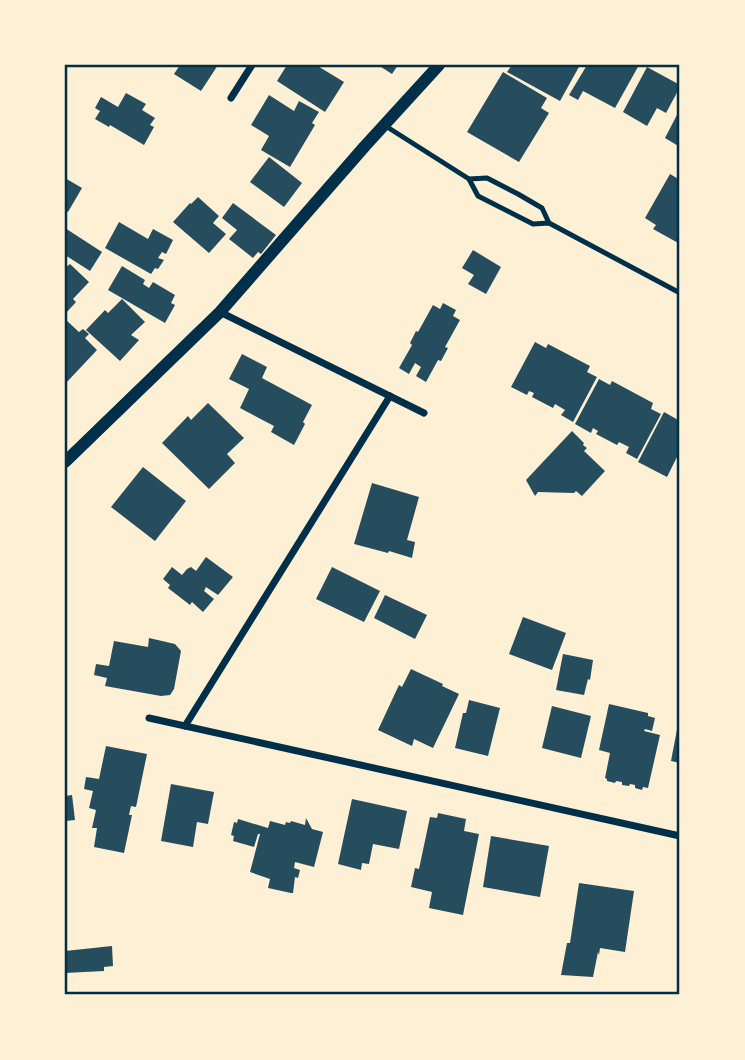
<svg xmlns="http://www.w3.org/2000/svg" width="745" height="1060" viewBox="0 0 745 1060" font-family="Barlow,sans-serif">
<rect width="100%" height="100%" fill="#fdf0d5"/>
<g fill="#264d5e">
<path d="M180,65H218L201,91L174,74Z"/>
<path d="M287,65H316L344,82L325,112L277,81Z"/>
<path d="M378,65H398L392,74Z"/>
<path d="M512,65H580L560,101L507,72Z"/>
<path d="M587,65H639L615,108L583,91L578,100L569,95Z"/>
<path d="M647,67L680,85V87L666,113L657,108L647,126L623,112Z"/>
<path d="M503,72L547,98L541,108L549,113L519,162L467,132Z"/>
<path d="M126,93L146,104L142,110L155,118L150,125L154,127L144,145L110,125L109,127L95,119L100,111L95,108L101,97L118,107Z"/>
<path d="M269,95L294,111L299,101L319,112L312,123L315,125L290,167L261,150L269,136L251,125Z"/>
<path d="M680,109V147L665,138Z"/>
<path d="M269,157L302,183L284,207L250,182Z"/>
<path d="M670,174L680,180V244L653,229L656,225L645,218Z"/>
<path d="M65,178L82,188L68,212L65,210Z"/>
<path d="M198,197L219,216L213,223L226,234L209,253L173,222L190,203L191,204Z"/>
<path d="M233,203L276,235L261,254L258,252L253,258L229,239L237,230L222,218Z"/>
<path d="M119,222L148,239L153,229L173,240L166,254L162,252L158,258L164,260L158,269L155,268L151,274L105,248Z"/>
<path d="M65,228L102,252L90,271L65,255Z"/>
<path d="M473,250L501,267L486,294L468,284L474,275L462,268Z"/>
<path d="M70,264L89,282L73,299L76,302L65,314V268Z"/>
<path d="M122,266L145,280L143,284L149,288L153,282L175,295L171,303L175,305L165,323L108,290Z"/>
<path d="M122,299L145,322L131,335L139,340L120,361L86,330L105,310L108,313Z"/>
<path d="M443,303L456,310L453,316L460,320L445,347L448,348L441,361L438,360L426,382L416,376L421,367L415,363L409,374L399,368L412,345L410,343L416,331L418,332L433,305L440,309Z"/>
<path d="M65,319L79,332L83,329L89,334L85,338L97,350L65,384Z"/>
<path d="M535,342L546,348L548,344L590,366L587,372L597,377L573,422L561,415L565,410L555,404L553,408L532,397L534,393L529,391L527,395L511,387Z"/>
<path d="M242,354L267,367L262,378L312,405L303,422L305,424L294,445L271,432L274,426L240,408L249,389L229,379Z"/>
<path d="M599,379L610,385L612,381L653,403L651,409L661,414L637,459L626,453L629,447L619,442L617,445L596,434L598,431L593,428L591,433L575,424Z"/>
<path d="M208,403L244,438L227,454L235,463L209,489L162,443L188,416L191,420Z"/>
<path d="M664,412L680,421V451L667,477L638,462Z"/>
<path d="M572,431L584,443L583,445L587,448L584,451L605,471L582,496L576,491L574,493L538,492L535,496L526,480Z"/>
<path d="M143,467L186,501L155,541L111,507Z"/>
<path d="M372,483L419,497L407,540L415,542L412,558L389,551L388,553L354,544Z"/>
<path d="M206,557L233,577L218,595L206,587L204,591L214,599L203,612L192,602L190,605L168,588L170,585L163,579L172,567L182,575L187,569L191,567L196,571Z"/>
<path d="M332,567L380,591L364,622L316,599Z"/>
<path d="M385,595L427,615L415,639L374,618Z"/>
<path d="M523,617L566,633L552,670L509,654Z"/>
<path d="M149,638L175,644L181,651L174,689L170,695L161,696L105,686L107,678L94,675L96,664L109,666L114,641L148,647Z"/>
<path d="M563,654L593,660L590,680L588,679L584,695L556,690Z"/>
<path d="M411,669L443,684L442,686L459,694L433,748L414,739L412,746L378,730L399,685L402,687Z"/>
<path d="M469,700L500,708L488,756L455,748L463,713H466Z"/>
<path d="M609,704L648,713V716L655,718L652,731L645,729L644,731L660,735L648,788L643,787L642,790L635,788V785L630,784L629,786L622,785V782L616,781L615,783L607,781V779L605,778L610,753L599,750Z"/>
<path d="M552,706L591,716L581,758L542,748Z"/>
<path d="M679,719H680V763L671,761Z"/>
<path d="M106,746L147,754L136,807L131,806L129,815H132L124,853L94,847L97,828H92L96,810L89,808L93,791L84,789L86,777L99,779Z"/>
<path d="M171,784L214,792L208,824L197,822L193,847L161,841Z"/>
<path d="M72,795L75,820L65,821V796Z"/>
<path d="M352,799L407,811L399,849L373,844L369,864L362,863L361,870L338,864Z"/>
<path d="M438,813L466,819L464,831L479,834L463,915L429,908L432,892L411,887L415,868L419,869L430,817L437,818Z"/>
<path d="M306,818L312,829L323,832L314,867L295,862L294,868L300,870L298,878L295,877L293,893H291L268,888L270,879L250,872L260,834H258L254,847L233,841L234,836L231,835L234,822L237,823L238,819L268,828L270,821L285,825L286,822L290,823L291,821L305,825Z"/>
<path d="M491,836L549,846L540,897L483,887Z"/>
<path d="M579,883L634,891L625,952L600,948L599,955L598,952L593,977L561,975L567,943H570Z"/>
<path d="M112,946L113,966L104,967V971L65,973V951Z"/>
</g>
<g fill="none" stroke-linecap="round" stroke-linejoin="round">
<g stroke="#003049" stroke-width="5">
<path d="M384,125L469,179L478,196L533,224L549,223L680,293"/>
<path d="M469,179L487,178L518,194L542,208L549,223"/>
</g>
<g stroke="#003049" stroke-width="7">
<path d="M231,98L252,65"/>
<path d="M220,312L424,413"/>
<path d="M149,718L680,836"/>
<path d="M185,726L390,396"/>
</g>
<path stroke="#003049" stroke-width="12" d="M65,462L220,312L365,146L439,65"/>
</g>
<rect width="745" height="1060" fill="none" stroke="#fdf0d5" stroke-width="133"/>
<rect x="66" y="66" width="612" height="927" fill="none" stroke="#003049" stroke-width="2.5"/>
</svg>
